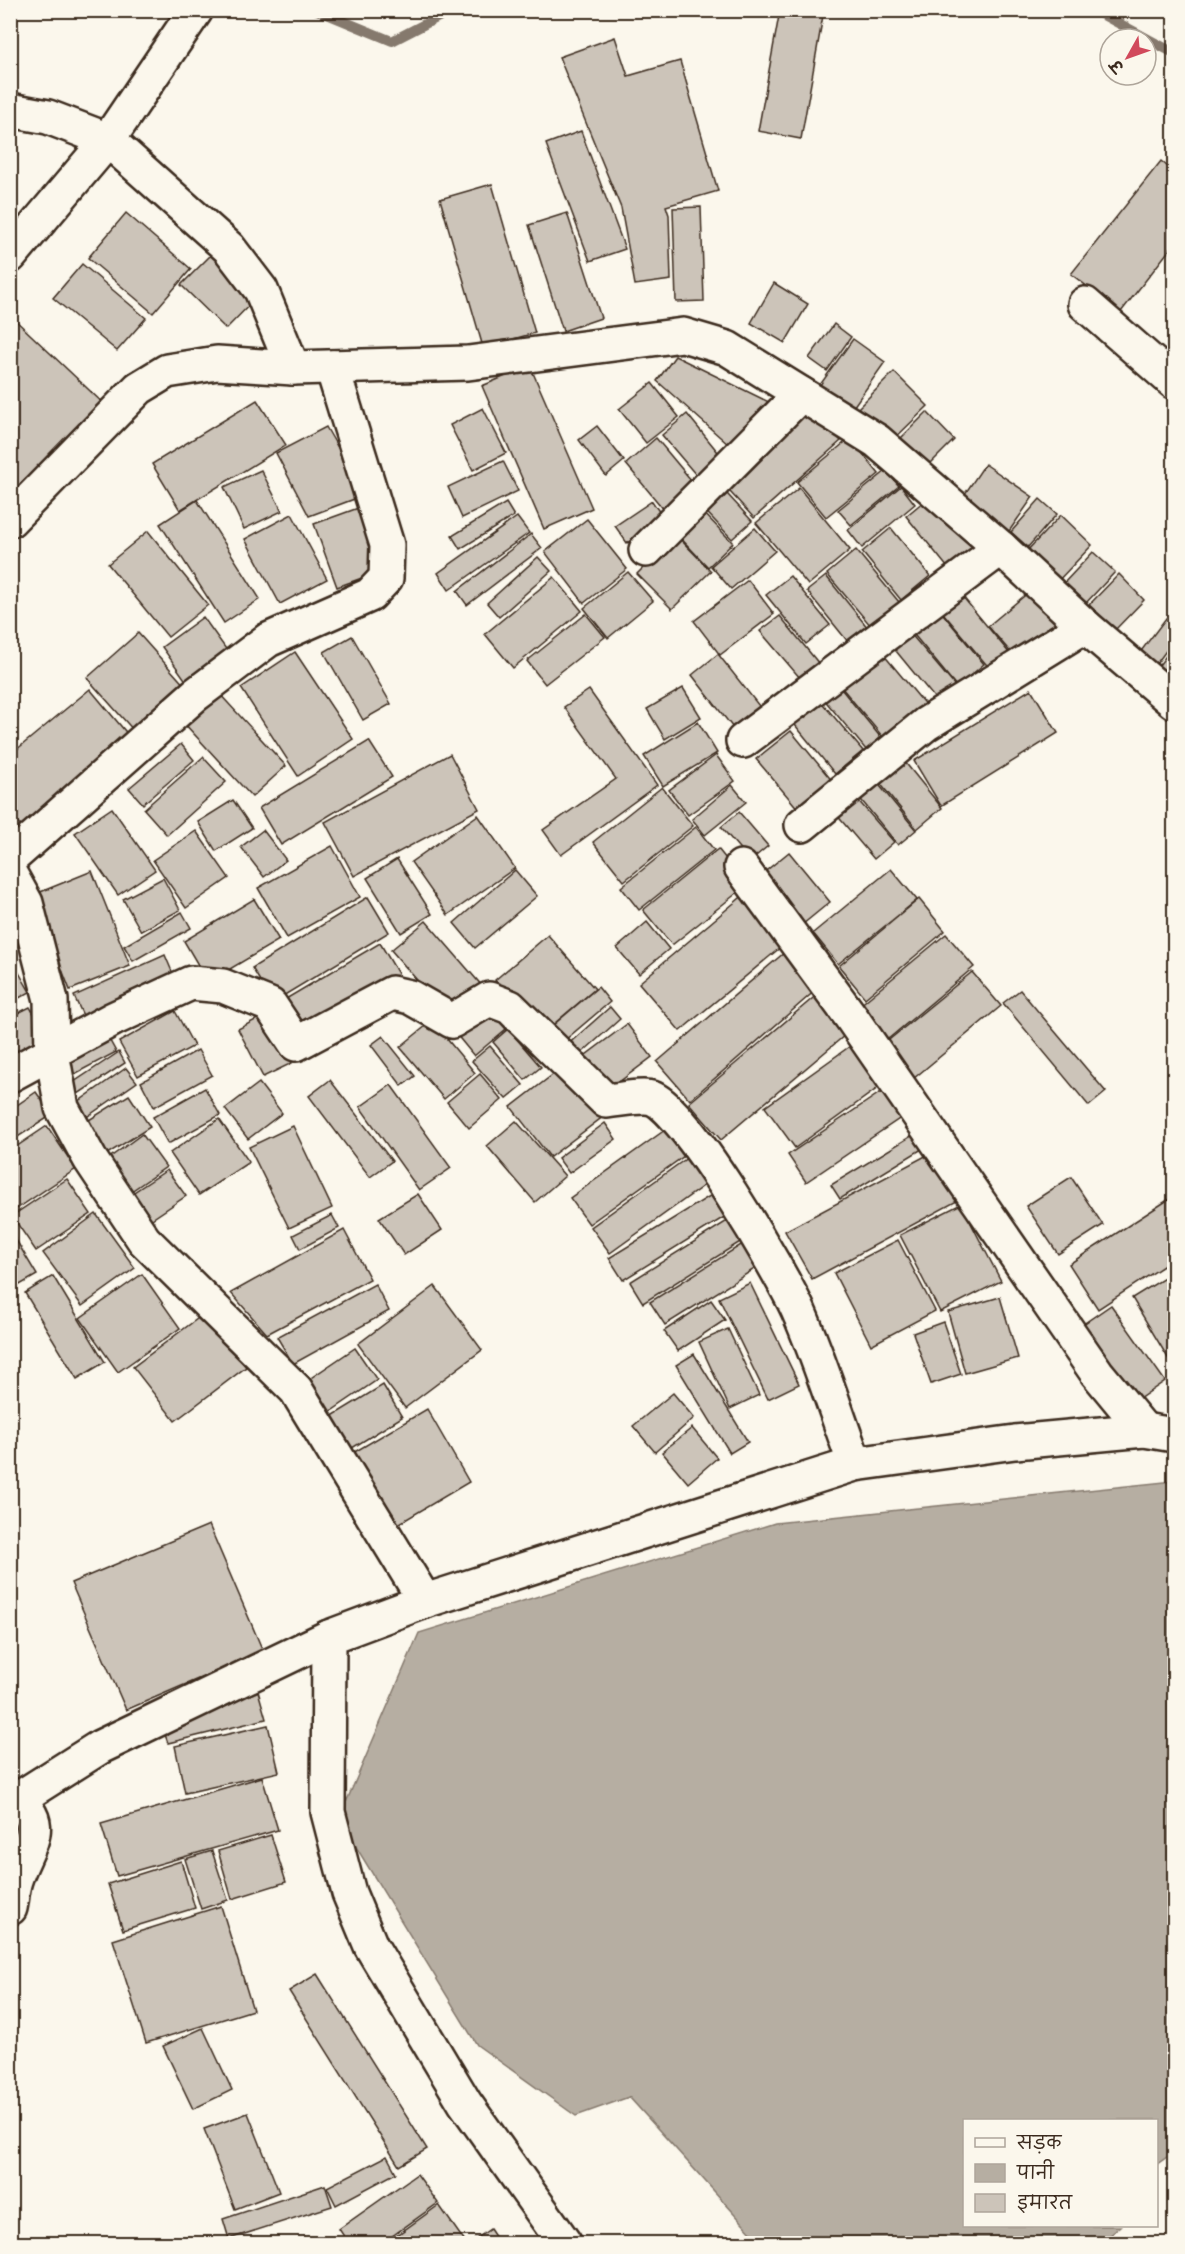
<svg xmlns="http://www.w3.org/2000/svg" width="1185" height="2254" viewBox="0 0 1185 2254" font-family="'Shantell Sans','Playpen Sans Deva',sans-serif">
<rect width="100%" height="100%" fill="#fbf7ec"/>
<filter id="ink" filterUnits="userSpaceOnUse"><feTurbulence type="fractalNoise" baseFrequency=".0167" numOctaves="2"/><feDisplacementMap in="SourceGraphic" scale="12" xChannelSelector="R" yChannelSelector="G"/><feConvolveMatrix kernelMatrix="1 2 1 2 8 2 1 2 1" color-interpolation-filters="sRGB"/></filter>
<g filter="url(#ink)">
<path fill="#b6aea2" stroke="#85796d" stroke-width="1.5" d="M1174,1481V2152L1157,2164L1156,2120H964V2226H1121L1101,2243H761L629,2097L576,2116L477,2045L339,1819L419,1633L775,1523Z"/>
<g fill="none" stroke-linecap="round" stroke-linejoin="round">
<g stroke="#85796d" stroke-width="10">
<path d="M317,10L392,41L452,10"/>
<path d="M1094,10L1174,53"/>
</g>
</g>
<g fill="#ccc4b9" stroke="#3b2a1e" stroke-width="1.5">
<path d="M780,10H824L801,139L758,131Z"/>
<path d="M615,37L628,76L680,61L718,191L666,206L669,215L671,280L635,285L621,208L559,57Z"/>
<path d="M581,131L625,249L590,261L546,144Z"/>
<path d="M1161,161L1174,172V244L1121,312L1071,274Z"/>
<path d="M492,184L535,333L483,347L440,199Z"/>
<path d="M701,207L704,301L676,302L673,208Z"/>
<path d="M126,213L191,269L153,313L88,258Z"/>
<path d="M567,213L601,318L563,331L529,225Z"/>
<path d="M218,248L262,292L226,329L181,285Z"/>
<path d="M82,264L146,318L117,351L53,298Z"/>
<path d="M774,283L808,304L785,343L751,323Z"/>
<path d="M12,317L107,407L10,496V319Z"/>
<path d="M834,324L851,337L827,371L809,358Z"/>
<path d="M853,339L885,362L849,413L817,389Z"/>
<path d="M675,356L779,407L738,453L657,381Z"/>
<path d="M530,366L592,508L544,529L482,386Z"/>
<path d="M894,372L928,406L888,445L854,412Z"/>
<path d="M652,383L679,417L646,443L619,409Z"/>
<path d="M257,400L286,445L180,510L152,464Z"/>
<path d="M806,402L841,441L754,518L719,480Z"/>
<path d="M483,408L506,453L473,470L450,425Z"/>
<path d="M927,412L954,440L924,470L897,442Z"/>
<path d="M687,414L726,462L702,482L662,435Z"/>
<path d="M597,426L624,461L606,476L579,440Z"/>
<path d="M326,427L365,495L309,516L276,453Z"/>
<path d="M656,438L696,486L665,511L626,464Z"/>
<path d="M850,438L879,474L826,517L797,482Z"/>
<path d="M503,461L518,491L462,518L448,487Z"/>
<path d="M985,464L1033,497L1005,537L958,504Z"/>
<path d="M261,470L282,511L244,529L224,487Z"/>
<path d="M886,471L899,486L851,525L838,510Z"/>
<path d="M717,483L752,521L732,539L697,502Z"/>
<path d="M901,486L915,504L862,548L848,530Z"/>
<path d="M799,488L850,550L808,585L756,523Z"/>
<path d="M930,496L973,548L948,568L906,516Z"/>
<path d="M1040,499L1057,514L1028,547L1011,532Z"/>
<path d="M197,500L260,599L224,623L160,524Z"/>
<path d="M652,501L664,519L627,543L615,526Z"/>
<path d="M506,503L514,516L460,549L452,536Z"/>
<path d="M697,506L733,543L708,567L672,529Z"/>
<path d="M361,507L384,570L337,587L314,524Z"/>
<path d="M292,514L327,579L280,604L245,539Z"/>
<path d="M1061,515L1092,545L1056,583L1025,553Z"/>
<path d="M517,517L529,533L449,590L438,573Z"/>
<path d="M587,519L627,569L584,603L545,552Z"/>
<path d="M755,528L775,551L731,589L711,566Z"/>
<path d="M891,528L930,576L901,600L862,552Z"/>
<path d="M148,531L208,605L168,637L108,564Z"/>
<path d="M531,534L542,548L467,605L457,591Z"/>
<path d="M676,535L711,571L672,609L637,574Z"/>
<path d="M856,550L899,602L871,626L827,574Z"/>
<path d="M1093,552L1115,572L1085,604L1063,584Z"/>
<path d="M538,557L551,571L499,617L487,603Z"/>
<path d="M628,572L653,601L608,638L584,608Z"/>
<path d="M1119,574L1144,600L1114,631L1088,606Z"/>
<path d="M790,576L830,625L806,644L766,595Z"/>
<path d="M826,576L868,628L849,643L807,591Z"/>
<path d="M554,577L582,611L513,668L485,634Z"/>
<path d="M748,580L774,614L720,655L694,621Z"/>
<path d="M953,585L1015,660L996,676L933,601Z"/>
<path d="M1029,592L1059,628L1019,662L988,626Z"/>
<path d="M934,603L984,664L957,687L906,625Z"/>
<path d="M586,614L605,637L545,684L527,661Z"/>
<path d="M780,616L824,670L806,685L760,631Z"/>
<path d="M203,617L231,656L189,685L162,647Z"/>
<path d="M1166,618L1174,624V640L1151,671L1135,659Z"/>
<path d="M904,626L955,686L937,701L887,640Z"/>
<path d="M138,633L186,687L135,732L87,678Z"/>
<path d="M352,636L391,704L363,720L324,652Z"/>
<path d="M1174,645V694L1151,676Z"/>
<path d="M878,648L928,708L887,742L837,682Z"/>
<path d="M295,652L353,739L298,776L241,688Z"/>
<path d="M718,654L767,716L740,737L692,675Z"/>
<path d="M833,679L882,739L867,751L818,692Z"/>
<path d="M683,688L701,717L665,739L647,709Z"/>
<path d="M90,689L130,737L22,828L10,815V755Z"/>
<path d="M1031,689L1058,733L941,806L914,761Z"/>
<path d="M589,690L657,785L561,855L543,830L616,779L564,707Z"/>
<path d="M217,691L286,766L252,797L183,722Z"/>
<path d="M818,698L863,751L835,774L791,720Z"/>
<path d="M698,722L717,753L663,786L644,756Z"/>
<path d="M791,731L838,788L804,816L756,759Z"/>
<path d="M369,741L392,777L281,845L259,808Z"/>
<path d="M181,744L194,760L143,804L129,788Z"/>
<path d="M450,754L479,809L354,876L325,822Z"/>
<path d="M716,755L735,781L688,815L669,790Z"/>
<path d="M900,756L942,808L917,829L875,777Z"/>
<path d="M203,757L226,782L167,835L144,809Z"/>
<path d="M871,775L916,830L898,845L853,790Z"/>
<path d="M732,785L746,802L705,835L692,819Z"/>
<path d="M662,787L693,826L624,881L593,842Z"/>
<path d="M850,791L894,842L874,859L830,807Z"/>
<path d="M233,800L252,828L216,851L198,822Z"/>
<path d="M112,808L155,870L118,895L75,833Z"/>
<path d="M739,812L768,846L750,861L721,827Z"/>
<path d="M478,815L515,868L448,915L411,862Z"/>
<path d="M696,827L714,850L639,910L621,887Z"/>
<path d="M263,830L286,860L264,877L241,847Z"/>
<path d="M196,831L229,878L186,908L153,860Z"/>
<path d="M332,846L360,897L287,938L258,888Z"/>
<path d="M718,849L747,885L672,945L643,910Z"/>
<path d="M789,852L830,902L797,929L756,879Z"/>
<path d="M397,859L432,914L401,933L367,878Z"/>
<path d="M891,869L917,900L838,964L813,933Z"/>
<path d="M515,870L537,896L475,948L454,923Z"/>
<path d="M92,871L130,966L70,990L33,895Z"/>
<path d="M163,878L180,910L141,931L123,899Z"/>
<path d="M746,893L787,942L680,1031L639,983Z"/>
<path d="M368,897L389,932L273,1002L252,968Z"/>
<path d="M254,899L279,940L208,982L184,941Z"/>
<path d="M919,899L945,931L865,998L839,966Z"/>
<path d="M182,912L191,928L133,961L124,946Z"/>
<path d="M426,921L483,987L448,1016L391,950Z"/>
<path d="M647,922L669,949L639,974L617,948Z"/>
<path d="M946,934L974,967L887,1040L859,1006Z"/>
<path d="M548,935L595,989L542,1034L495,980Z"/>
<path d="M380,943L400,977L299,1037L279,1003Z"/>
<path d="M785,952L817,989L690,1100L657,1062Z"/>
<path d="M165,955L176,981L86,1022L74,996Z"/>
<path d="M10,957L30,992L10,1003Z"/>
<path d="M972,972L1001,1006L913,1079L884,1044Z"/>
<path d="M598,987L610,1002L558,1046L545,1032Z"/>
<path d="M1020,990L1106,1092L1089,1106L1003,1003Z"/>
<path d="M819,993L851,1030L721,1140L689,1103Z"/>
<path d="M30,1007L48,1041L10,1061V1017Z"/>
<path d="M487,1007L506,1029L474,1056L456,1034Z"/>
<path d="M610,1007L620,1019L575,1059L565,1047Z"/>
<path d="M175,1011L194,1046L138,1076L119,1042Z"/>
<path d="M267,1014L292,1063L263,1077L238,1029Z"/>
<path d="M432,1021L475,1073L444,1099L400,1047Z"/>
<path d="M627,1024L652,1057L603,1094L578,1061Z"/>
<path d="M508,1029L541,1067L525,1080L493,1042Z"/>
<path d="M104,1030L116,1052L67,1078L55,1056Z"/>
<path d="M383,1036L415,1076L402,1086L371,1045Z"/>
<path d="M853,1044L882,1085L795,1148L765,1107Z"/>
<path d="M490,1046L523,1085L506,1099L472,1061Z"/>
<path d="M198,1050L212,1075L154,1107L141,1082Z"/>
<path d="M119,1052L125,1063L75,1096L68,1086Z"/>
<path d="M564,1066L604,1116L550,1157L511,1107Z"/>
<path d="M126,1068L137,1082L78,1123L68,1109Z"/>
<path d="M480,1074L502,1100L469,1128L447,1102Z"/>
<path d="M330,1080L392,1161L370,1177L309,1096Z"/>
<path d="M259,1083L282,1113L248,1139L225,1109Z"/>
<path d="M391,1085L451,1168L419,1190L360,1107Z"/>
<path d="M205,1088L220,1115L168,1144L153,1117Z"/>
<path d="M887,1088L905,1115L806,1182L788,1155Z"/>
<path d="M36,1092L52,1115L10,1142V1110Z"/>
<path d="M129,1095L150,1127L104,1156L84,1123Z"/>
<path d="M219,1119L249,1162L199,1195L170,1153Z"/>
<path d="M516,1121L565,1176L535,1202L487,1146Z"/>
<path d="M605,1123L616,1139L569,1173L558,1158Z"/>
<path d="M47,1126L76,1169L15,1210L10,1204V1151Z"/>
<path d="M293,1126L332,1208L289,1228L249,1147Z"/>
<path d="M665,1130L684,1156L589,1224L570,1198Z"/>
<path d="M142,1134L166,1167L124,1196L101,1164Z"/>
<path d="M913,1135L922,1149L840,1199L831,1185Z"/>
<path d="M931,1153L957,1201L812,1279L785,1231Z"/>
<path d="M687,1158L706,1184L610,1253L591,1227Z"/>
<path d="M167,1170L186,1196L146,1223L128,1196Z"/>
<path d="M1071,1177L1103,1225L1058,1254L1026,1206Z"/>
<path d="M67,1179L91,1214L36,1251L12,1216Z"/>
<path d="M418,1194L442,1230L404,1255L379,1218Z"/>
<path d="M713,1194L726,1216L623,1280L609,1258Z"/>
<path d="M1174,1196V1259L1098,1309L1069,1264Z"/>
<path d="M961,1204L1001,1281L940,1312L900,1235Z"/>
<path d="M96,1214L135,1268L82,1306L43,1253Z"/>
<path d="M332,1215L339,1228L300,1249L293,1235Z"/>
<path d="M732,1218L745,1239L643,1303L630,1282Z"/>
<path d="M10,1230L37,1275L18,1286L10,1273Z"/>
<path d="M344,1230L370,1279L267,1334L231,1293Z"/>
<path d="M749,1240L764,1263L665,1325L650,1302Z"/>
<path d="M898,1240L935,1311L871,1345L834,1273Z"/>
<path d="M1174,1272V1360L1171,1363L1132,1298Z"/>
<path d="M142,1274L180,1328L118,1372L80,1318Z"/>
<path d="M53,1276L105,1362L77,1379L25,1293Z"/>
<path d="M750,1283L799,1384L768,1399L719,1298Z"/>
<path d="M375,1284L389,1311L293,1364L277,1337Z"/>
<path d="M435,1286L482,1350L405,1408L358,1344Z"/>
<path d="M1000,1297L1018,1358L965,1373L948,1312Z"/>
<path d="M711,1300L725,1320L678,1351L664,1331Z"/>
<path d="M1111,1305L1165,1381L1136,1401L1082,1325Z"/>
<path d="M205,1313L246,1367L175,1421L133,1367Z"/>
<path d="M943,1322L961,1374L931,1384L913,1333Z"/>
<path d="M728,1329L759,1395L730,1409L699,1342Z"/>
<path d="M355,1348L377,1380L324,1416L302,1384Z"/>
<path d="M694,1354L748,1442L730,1453L676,1365Z"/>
<path d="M383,1385L402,1417L349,1450L329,1418Z"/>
<path d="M673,1393L694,1418L655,1452L633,1426Z"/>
<path d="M427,1409L469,1482L395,1526L351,1454Z"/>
<path d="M692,1428L717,1458L688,1483L662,1452Z"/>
<path d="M209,1525L263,1651L126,1710L71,1583Z"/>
<path d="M258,1691L266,1719L168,1743L162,1726Z"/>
<path d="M268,1725L279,1772L185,1793L175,1746Z"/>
<path d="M262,1777L278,1830L117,1876L101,1824Z"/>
<path d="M271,1835L286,1882L232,1899L218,1851Z"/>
<path d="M212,1851L228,1900L201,1909L185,1859Z"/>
<path d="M181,1861L195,1908L123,1930L108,1884Z"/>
<path d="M221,1906L253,2010L146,2043L113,1940Z"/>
<path d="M317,1974L427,2149L399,2166L289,1991Z"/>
<path d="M203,2028L232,2090L193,2109L163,2046Z"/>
<path d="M248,2113L279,2192L235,2209L204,2129Z"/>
<path d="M387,2156L396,2173L336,2205L327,2187Z"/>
<path d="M417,2174L438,2203L381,2244H349L339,2229Z"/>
<path d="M325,2185L332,2206L229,2239L223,2219Z"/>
<path d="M439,2205L465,2242L385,2244Z"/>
<path d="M490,2229L500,2244H469Z"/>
</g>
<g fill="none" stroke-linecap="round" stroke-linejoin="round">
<defs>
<g id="minor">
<path d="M196,10L108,140L229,248L261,290L293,368"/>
<path d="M10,110L48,117L108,140L10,256"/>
<path d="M1085,304L1174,382"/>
<path d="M10,520L139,388L167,371L217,363L293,368L468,363L683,335L727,348L877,441L1001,548L1085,626L1174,702"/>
<path d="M646,550L801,394"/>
<path d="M743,741L1001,548"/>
<path d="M802,825L926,724L1085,626"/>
<path d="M10,859L195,695L268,640L370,595L386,578L387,545L332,367"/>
<path d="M741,867L851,1017L1097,1373L1144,1430"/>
<path d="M10,874L26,903L51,1000L52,1053L62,1108L90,1159L144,1240L296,1390L425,1601"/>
<path d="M10,1075L113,1019L191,983L223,986L270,1005L296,1044L392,993L410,997L452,1021L489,999L510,1007L606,1101C618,1100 642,1095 652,1098C686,1109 781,1273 798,1310C820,1360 836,1413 855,1464"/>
<path d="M10,1795C53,1823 26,1845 15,1880C12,1889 12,1899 10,1908"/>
<path d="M10,1804L100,1747L329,1637"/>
<path d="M565,2244L465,2103L371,1946L349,1893L328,1812L329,1637L425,1601L855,1464L1015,1442L1144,1430L1174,1435"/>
</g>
</defs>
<use href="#minor" stroke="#3b2a1e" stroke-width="38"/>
<use href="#minor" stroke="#fbf7ec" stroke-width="33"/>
</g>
</g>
<rect width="1185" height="2254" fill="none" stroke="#fbf7ec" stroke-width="36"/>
<rect x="18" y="18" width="1149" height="2218" fill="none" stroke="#3b2a1e" stroke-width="2" filter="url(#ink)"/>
<rect x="963" y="2119" width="195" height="108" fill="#fbf7ec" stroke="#aea59a" stroke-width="1.5"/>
<rect x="975" y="2138" width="30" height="9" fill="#fbf7ec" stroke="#aea59a" stroke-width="1.5"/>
<text x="1017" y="2149" font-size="18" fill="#3b2a1e">सड़क</text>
<rect x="975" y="2164" width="30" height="18" fill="#b6aea2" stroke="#aea59a" stroke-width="1.5"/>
<text x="1017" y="2179" font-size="18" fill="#3b2a1e">पानी</text>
<rect x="975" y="2194" width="30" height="18" fill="#ccc4b9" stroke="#aea59a" stroke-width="1.5"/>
<text x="1017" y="2209" font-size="18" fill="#3b2a1e">इमारत</text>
<g transform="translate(1128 57) rotate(230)"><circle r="28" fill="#fbf7ec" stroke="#aea59a" stroke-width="1.5"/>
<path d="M0-4.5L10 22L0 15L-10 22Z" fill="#d1495b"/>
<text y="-9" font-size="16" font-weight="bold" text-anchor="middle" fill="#3b2a1e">उ</text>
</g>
</svg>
